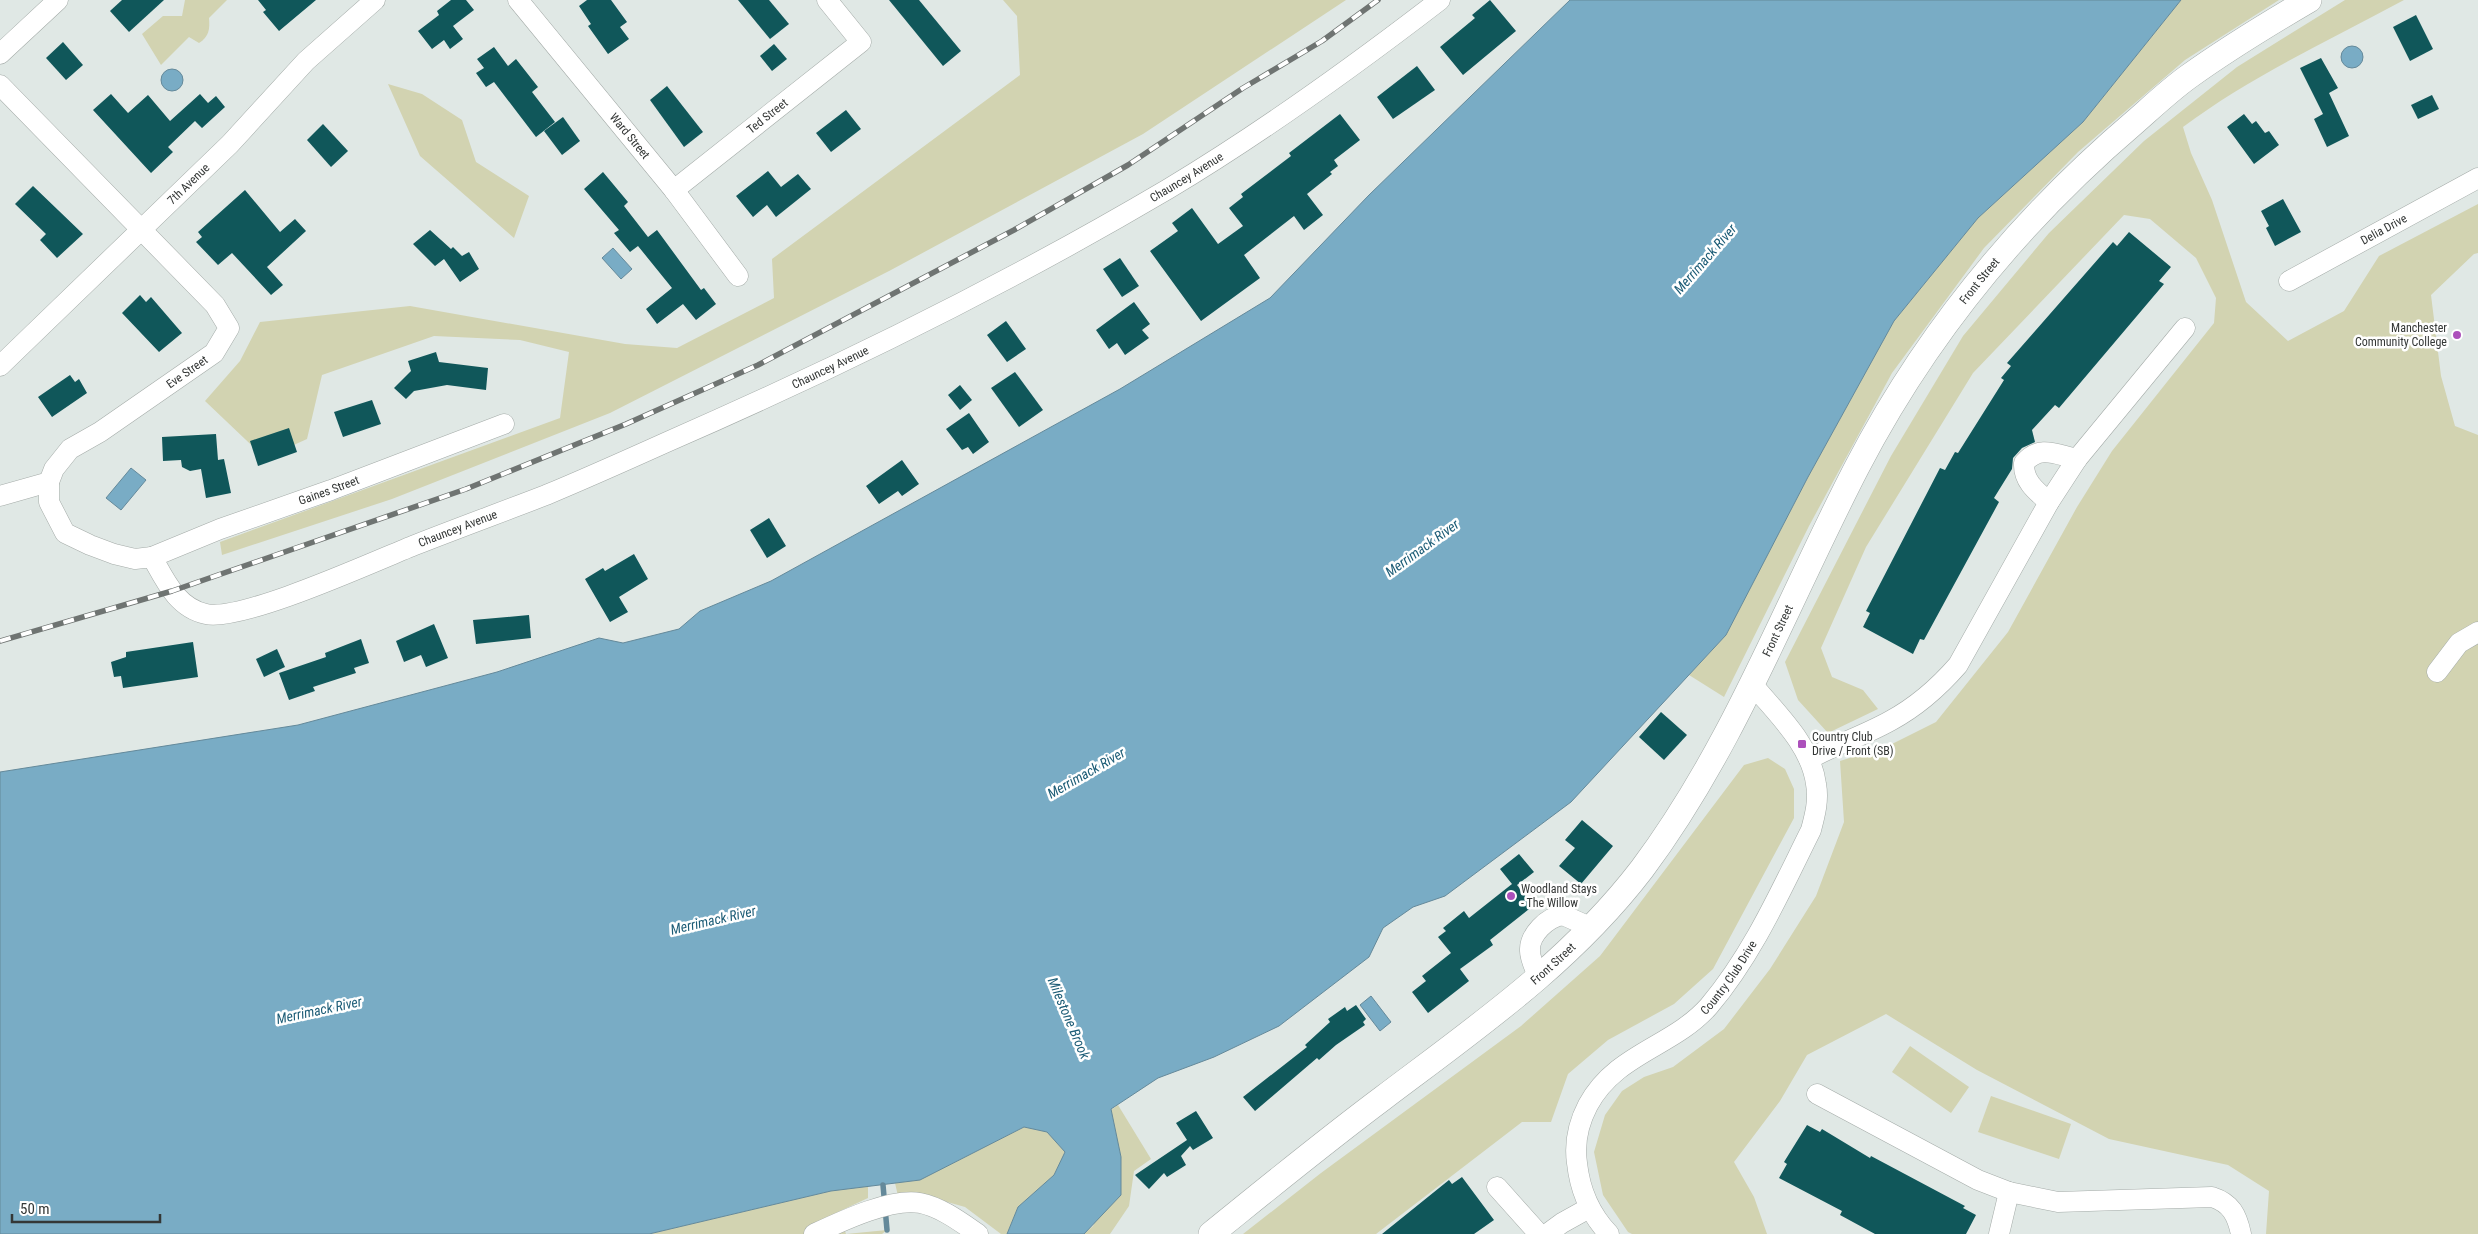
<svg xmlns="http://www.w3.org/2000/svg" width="2478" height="1234" viewBox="0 0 2478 1234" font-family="'Roboto Condensed',sans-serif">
<rect width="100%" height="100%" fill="#e0e8e5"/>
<g fill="#d2d3b1">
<path d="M185,0H227L209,18C210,29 209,37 199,43L189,37L161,65L142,34L163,16H182Z"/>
<path d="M1003,0H1346L1143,134L891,270L610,413L392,499L222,555L220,542L560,418L569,352L520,340L434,336L322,375L307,439L265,458L205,401L240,361L260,322L410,306L625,344L677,348L774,298L772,259L1020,75L1017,16Z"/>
<path d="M2181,0H2279L2185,60L2078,152L1984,248L1892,373L1809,526L1724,697L1689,675L1726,635L1808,477L1894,321L1978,218L2083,122Z"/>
<path d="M2345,0H2404C2330,40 2251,76 2183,127L2191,153L2212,200L2246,302L2288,341L2344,311L2379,256L2478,204V253L2474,254L2431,295L2441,376L2455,426L2478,435V1234H2266L2269,1191L2228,1165L2109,1139L1977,1070L1886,1014L1807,1055L1780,1101L1734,1162L1754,1197L1767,1234H1632L1628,1232L1603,1195L1594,1152L1605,1115L1622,1091L1644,1077L1673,1067L1724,1029L1770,969L1816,896L1844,822L1840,761L1888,746L1936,722L2008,632L2077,507L2112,451L2214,323L2216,298L2196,258L2150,219L2124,215L1973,373L1866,547L1821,648L1832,677L1863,690L1878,709L1828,733L1798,700L1785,662L1891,456L1963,336L2049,233L2144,141L2237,67Z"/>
<path d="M388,84L422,94L462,120L476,162L529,196L514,238L420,156Z"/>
<path d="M1768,758L1785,769L1794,789V818L1713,969L1674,1004L1608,1040L1568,1074L1551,1122H1522L1376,1234H1243L1321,1173L1521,1026L1600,956L1744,765Z"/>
<path d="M1910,1046L1969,1087L1951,1113L1892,1072Z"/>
<path d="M1991,1096L2071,1124L2059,1159L1978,1132Z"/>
<path d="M1118,1105L1151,1159L1134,1171L1129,1206L1110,1234H1084L1093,1226L1121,1157L1111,1110Z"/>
<path d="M1024,1127L1047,1132L1065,1152L1054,1175L1018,1207L1007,1234H1001L965,1207L926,1196H898L895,1183L920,1180Z"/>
<path d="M868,1186V1198L838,1212L846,1234L887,1230L882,1234H649L831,1191Z"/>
</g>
<g fill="#79acc5" stroke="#64899a">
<path d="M1570,0H2181L2083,122L1978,218L1894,321L1808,477L1726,635L1571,802L1445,896L1413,907L1383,928L1369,957L1279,1026L1214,1057L1158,1078L1111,1109L1121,1157V1195L1084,1234H1007L1018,1207L1054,1175L1065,1152L1047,1132L1024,1127L920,1180L831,1191L649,1234H0V772L298,725L497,672L599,638L623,643L679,629L700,611L771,581L1120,389L1270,298L1369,195Z"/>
<circle cx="2352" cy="57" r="11"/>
<circle cx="172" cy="80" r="11"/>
<path d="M613,248L632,269L621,279L602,258Z"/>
<path d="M131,468L146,480L121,510L106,498Z"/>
<path d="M1371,996L1391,1022L1380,1031L1360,1005Z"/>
</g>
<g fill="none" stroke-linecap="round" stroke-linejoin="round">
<path stroke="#64899a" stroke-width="5.5" d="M883,1185L887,1230"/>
</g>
<g fill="#10575a">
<path d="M122,0H164L129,32L110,11Z"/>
<path d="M258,0H316L279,31L263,12L266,10Z"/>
<path d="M451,0H466L474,10L453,26L463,39L450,49L444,40L432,49L418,31L439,15L437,11Z"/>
<path d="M587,0H611L627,22L620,27L629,39L608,54L588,26L591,24L579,6Z"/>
<path d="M738,0H769L789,24L770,39Z"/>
<path d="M889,0H919L961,51L943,66Z"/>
<path d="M1490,0L1516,31L1463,75L1440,47L1475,18L1472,15Z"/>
<path d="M2416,15L2433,49L2410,61L2393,27Z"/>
<path d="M63,42L83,65L66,80L46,58Z"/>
<path d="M774,44L787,59L772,71L760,56Z"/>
<path d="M494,47L508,66L516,59L538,87L532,92L555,122L536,137L494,82L486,87L476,73L484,68L477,59Z"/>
<path d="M2321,58L2338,88L2329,93L2349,136L2327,147L2314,119L2323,114L2300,68Z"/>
<path d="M1417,66L1435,90L1393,119L1377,97Z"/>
<path d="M667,86L703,132L684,147L650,100Z"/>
<path d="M111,94L128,113L148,95L170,121L200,94L208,103L216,96L225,107L202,128L195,121L168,147L173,152L151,173L93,110Z"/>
<path d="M2432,95L2439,109L2418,119L2411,105Z"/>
<path d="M846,110L861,129L831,152L816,133Z"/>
<path d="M1340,114L1360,140L1334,160L1338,166L1330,172L1332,174L1307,194L1323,215L1304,230L1294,216L1244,255L1260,278L1201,321L1150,251L1178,231L1172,223L1192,208L1218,244L1243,226L1229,208L1243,197L1241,194L1291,156L1289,153Z"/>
<path d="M2244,114L2252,124L2256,121L2265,133L2269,131L2279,145L2254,164L2227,127Z"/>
<path d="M563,117L580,141L562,155L544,131Z"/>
<path d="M323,124L348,151L331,167L307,140Z"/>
<path d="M768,171L781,187L798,174L811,189L776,217L767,205L753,217L736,196Z"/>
<path d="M603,172L628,202L624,206L648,237L657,230L701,290L704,288L716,304L696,320L683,304L657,324L646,309L672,288L638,246L630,252L614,233L619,230L584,189Z"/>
<path d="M33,186L83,234L57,258L40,240L46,234L15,204Z"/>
<path d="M245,190L280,232L295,219L306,231L267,267L283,285L271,295L232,253L218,265L196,242L202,237L198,232Z"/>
<path d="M2283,199L2301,232L2275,246L2266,228L2269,226L2261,211Z"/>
<path d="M430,230L451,249L453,247L462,256L469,252L479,269L460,282L444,259L435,266L413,244Z"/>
<path d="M2129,232L2171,267L2159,281L2164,284L2059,408L2055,405L2032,430L2035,442L2022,448L2013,458L2012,469L1994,498L1999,502L1924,640L1920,639L1913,654L1863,627L1870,613L1866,611L1940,468L1945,470L1955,452L1958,453L2004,380L2001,378L2011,366L2007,363L2113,242L2117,246Z"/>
<path d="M1120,258L1139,286L1122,297L1103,269Z"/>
<path d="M140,295L146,302L151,297L182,333L159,352L122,313Z"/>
<path d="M1134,302L1150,324L1142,330L1149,338L1125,355L1117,343L1109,349L1096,330Z"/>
<path d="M1006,321L1026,349L1007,362L987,335Z"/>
<path d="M436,352L439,362L488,368L486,390L447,385L414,391L406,399L394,388L411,371L408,361Z"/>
<path d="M1015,372L1043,410L1019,427L991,388Z"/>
<path d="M70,375L75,382L79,379L87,393L52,417L38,397Z"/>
<path d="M960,385L972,400L960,410L948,395Z"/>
<path d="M372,400L381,424L343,437L334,412Z"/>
<path d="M969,413L989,442L973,454L968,447L962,450L946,429Z"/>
<path d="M289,428L297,452L258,466L250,441Z"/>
<path d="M216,434L218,460L224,459L231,493L206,498L201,469L190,471L182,467L181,460L163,461L162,437Z"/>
<path d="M902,460L919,484L902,496L898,491L879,504L866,486Z"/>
<path d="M769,518L786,546L767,558L750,530Z"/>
<path d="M634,554L648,579L619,597L628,612L610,622L585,579L603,568L605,571Z"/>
<path d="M529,615L531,638L476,644L473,620Z"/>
<path d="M434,624L448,658L426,667L421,655L404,662L396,641Z"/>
<path d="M361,639L369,663L354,668L356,673L313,687L315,691L289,700L279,673L326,657L325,653Z"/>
<path d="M193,642L198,677L123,688L121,676L114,677L111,662L126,657V652Z"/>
<path d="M277,649L285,667L264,677L256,659Z"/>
<path d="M1661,712L1687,735L1664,760L1639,737Z"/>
<path d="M1582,820L1613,846L1581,884L1559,866L1575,848L1565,840Z"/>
<path d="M1519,854L1534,872L1517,885L1533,906L1490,940L1493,945L1460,969L1469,981L1428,1013L1412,992L1426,981L1422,976L1451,953L1438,937L1446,931L1443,928L1464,911L1469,918L1512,884L1500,869Z"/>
<path d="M1356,1005L1366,1019L1363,1022L1365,1025L1336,1045L1319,1060L1317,1058L1255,1111L1243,1097L1307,1047L1305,1045L1330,1022L1328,1019L1345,1007L1347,1011Z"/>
<path d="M1196,1111L1213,1138L1193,1150L1190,1146L1181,1156L1186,1165L1167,1177L1164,1173L1149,1189L1135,1175L1187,1140L1176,1123Z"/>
<path d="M1807,1125L1820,1132L1822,1129L1870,1158L1871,1156L1965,1206L1963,1208L1976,1215L1966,1234H1875L1840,1215L1842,1211L1779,1178L1787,1164L1784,1162Z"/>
<path d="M1462,1177L1494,1220L1474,1234H1382L1449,1180L1452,1184Z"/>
</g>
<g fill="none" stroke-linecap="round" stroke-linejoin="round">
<defs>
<g id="minor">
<path id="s1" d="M518,0L674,190L738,276"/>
<path d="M0,54L58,0"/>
<path id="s2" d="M0,85L215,305L229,328L214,353L100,432L70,449L54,469L49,482V502L65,533L90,545L114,554L135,559L152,557C165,580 177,608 206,614C242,622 375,561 415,545C458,528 502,512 546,495C587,478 627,460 667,442C839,367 1007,284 1168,189C1263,132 1353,67 1440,0"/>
<path id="s3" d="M674,190L861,42L827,0"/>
<path id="s4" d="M2289,281L2478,178"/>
<path id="s5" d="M0,366L230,144L306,61L375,0"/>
<path d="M0,496L49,482"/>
<path d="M2049,502C2036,491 2023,481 2024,463C2040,444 2057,455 2077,459"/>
<path id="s6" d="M152,557L220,529L331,490L504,424"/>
<path d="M2437,672L2459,643L2478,632"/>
<path d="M1809,759C1835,745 1863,736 1890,721C1916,707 1938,688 1958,665L2049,502L2077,459L2185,328"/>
<path d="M1539,979C1536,970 1530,960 1530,951C1529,935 1547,917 1563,915L1592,928"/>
<path d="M1817,1094L1978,1180L2009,1192L2058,1202L2212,1197C2231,1203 2237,1215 2241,1234"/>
<path d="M1497,1187L1539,1234"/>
<path d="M814,1234C842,1221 890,1198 920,1203C941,1207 962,1223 978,1234"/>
<path d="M1547,1234L1562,1223L1589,1208"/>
<path id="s7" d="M1609,1234C1590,1214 1580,1191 1577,1163C1574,1142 1578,1124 1588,1105C1616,1053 1673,1047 1709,1006C1753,954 1781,890 1811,830C1815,815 1819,800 1816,784C1811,745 1777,714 1753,685"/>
<path d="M1999,1234L2009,1192"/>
</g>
<g id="major">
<path id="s8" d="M1211,1234C1268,1188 1324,1142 1383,1098C1477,1027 1570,963 1642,869C1734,746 1787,602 1857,467C1926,334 2022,218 2136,121C2153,106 2170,90 2188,77C2227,49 2268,24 2309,0"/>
</g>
</defs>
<use href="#minor" stroke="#a4aba8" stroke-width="21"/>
<use href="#major" stroke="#a4aba8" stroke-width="26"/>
<use href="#minor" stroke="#fff" stroke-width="20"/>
<use href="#major" stroke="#fff" stroke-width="25"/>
<defs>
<path id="rail" d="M0,641L172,591L466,489L626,424L758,365L1014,230L1128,165L1243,88L1322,41L1378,0"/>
</defs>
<use href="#rail" stroke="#6f7472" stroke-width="5.5"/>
<use href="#rail" stroke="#fff" stroke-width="4" stroke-dasharray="11" stroke-linecap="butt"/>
</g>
<g fill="#ac50bb" stroke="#fff" stroke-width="2">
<circle cx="2457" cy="335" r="5"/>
<rect x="1797" y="739" width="10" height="10" rx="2.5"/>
<circle cx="1511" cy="896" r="5"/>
</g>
<g text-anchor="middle" stroke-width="5" stroke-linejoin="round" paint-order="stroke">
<g font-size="12" fill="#343736" stroke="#fff">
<text dy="4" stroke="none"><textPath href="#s3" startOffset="119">Ted Street</textPath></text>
<text dy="4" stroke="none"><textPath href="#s1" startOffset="176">Ward Street</textPath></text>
<text dy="4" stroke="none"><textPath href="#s2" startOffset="1882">Chauncey Avenue</textPath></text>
<text dy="4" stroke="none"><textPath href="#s5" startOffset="262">7th Avenue</textPath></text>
<text dy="4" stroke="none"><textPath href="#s4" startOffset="108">Delia Drive</textPath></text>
<text dy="4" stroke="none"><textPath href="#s8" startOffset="1246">Front Street</textPath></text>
<text dy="4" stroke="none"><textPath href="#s2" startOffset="1478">Chauncey Avenue</textPath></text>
<text transform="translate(187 372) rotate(-35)" y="4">Eve Street</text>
<text dy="4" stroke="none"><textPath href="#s6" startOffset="189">Gaines Street</textPath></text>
<text dy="4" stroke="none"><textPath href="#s2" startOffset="1072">Chauncey Avenue</textPath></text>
<text dy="4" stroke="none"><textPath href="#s8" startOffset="841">Front Street</textPath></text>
<text dy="4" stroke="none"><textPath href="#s8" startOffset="436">Front Street</textPath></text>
<text dy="4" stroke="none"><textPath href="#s7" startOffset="332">Country Club Drive</textPath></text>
</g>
<g font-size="12" fill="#343736" stroke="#fff" text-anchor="start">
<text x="2447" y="332" text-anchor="end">Manchester<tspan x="2447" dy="14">Community College</tspan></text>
<text x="1812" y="741">Country Club<tspan x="1812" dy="14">Drive / Front (SB)</tspan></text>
<text x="1521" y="893">Woodland Stays<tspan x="1521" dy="14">- The Willow</tspan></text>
</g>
<g font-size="14" font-style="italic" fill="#1c5c76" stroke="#fff">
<text transform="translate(1705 259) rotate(-49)" y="5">Merrimack River</text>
<text transform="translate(1422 548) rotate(-36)" y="5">Merrimack River</text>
<text transform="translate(1086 773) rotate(-30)" y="5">Merrimack River</text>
<text transform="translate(713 920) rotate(-13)" y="5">Merrimack River</text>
<text transform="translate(319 1010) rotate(-12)" y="5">Merrimack River</text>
<text transform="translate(1069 1018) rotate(67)" y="5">Milestone Brook</text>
</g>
</g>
<path d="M12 1214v8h148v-8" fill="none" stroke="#343736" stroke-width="2.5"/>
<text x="20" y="1214" font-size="15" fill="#343736" stroke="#ffffff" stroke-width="4" paint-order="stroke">50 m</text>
</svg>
